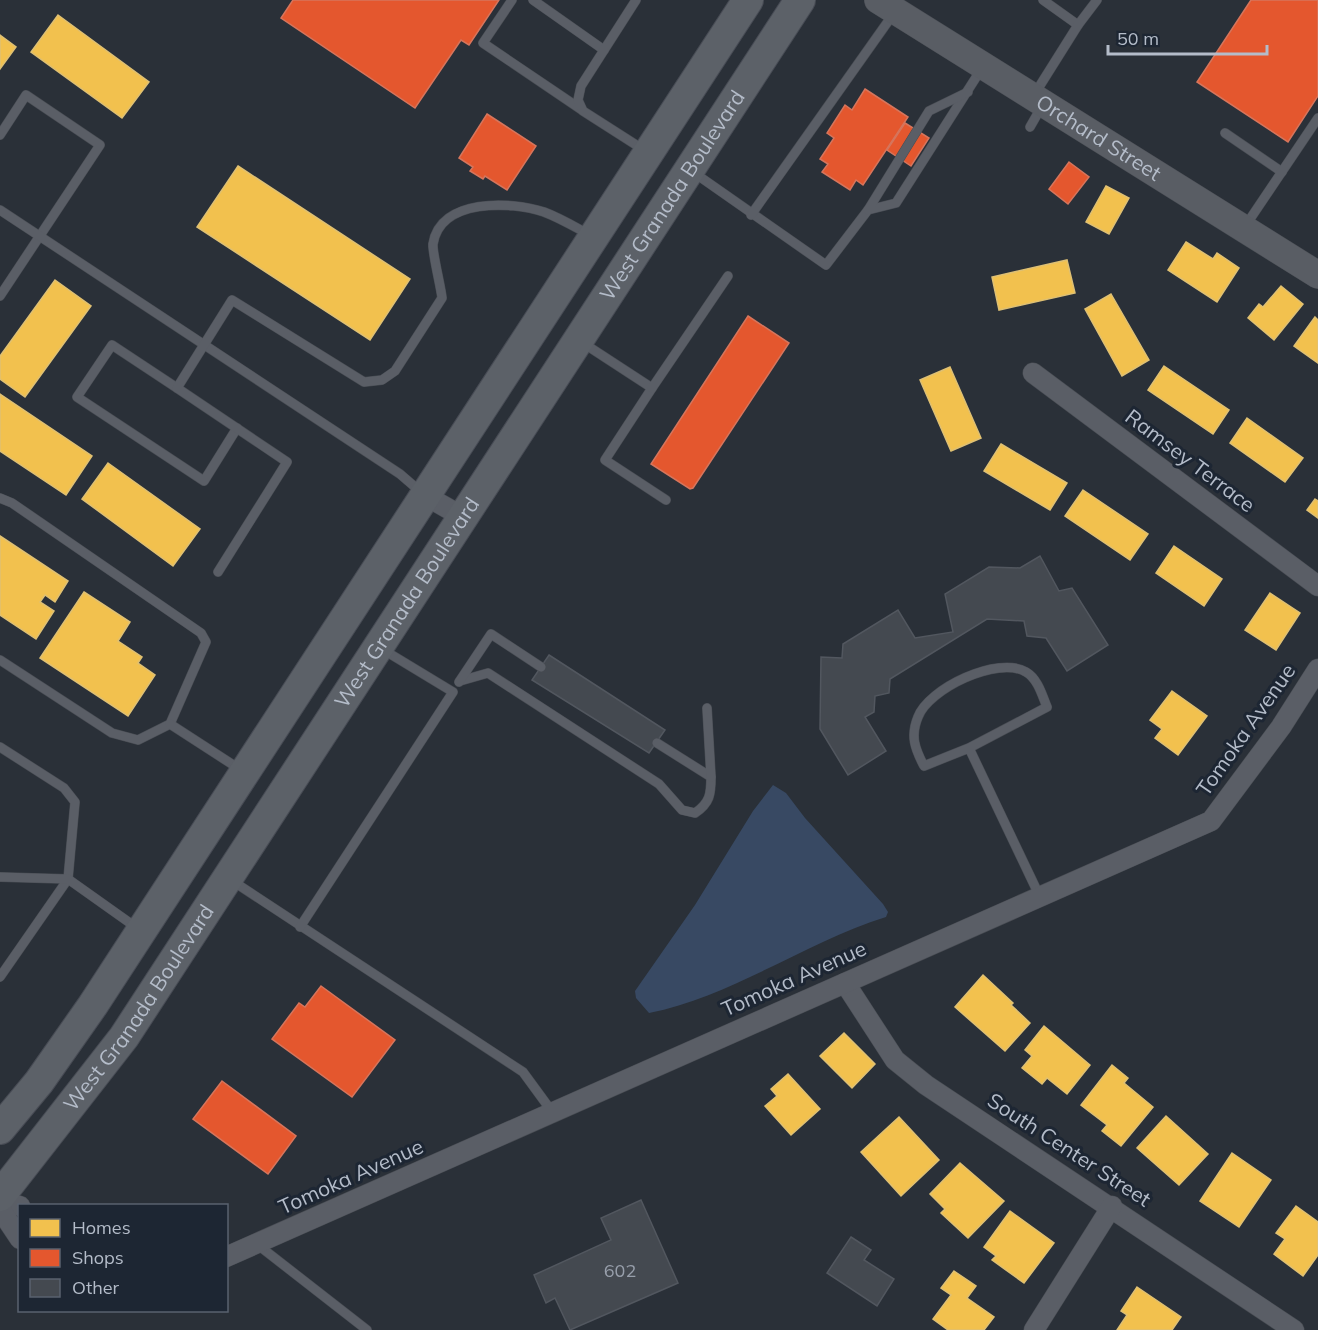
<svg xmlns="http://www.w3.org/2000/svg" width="1318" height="1330" viewBox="0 0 1318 1330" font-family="Mulish,sans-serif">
<rect width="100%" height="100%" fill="#2a3038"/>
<path fill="#384963" d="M773,785L786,793L805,818L883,904L888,912L886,917C806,942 733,996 649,1013L636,998L635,991L695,905L753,811Z"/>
<g fill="#f2c14e" stroke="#dfc073" stroke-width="1.5">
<path d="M58,15L149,82L122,118L31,52Z"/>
<path d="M0,35L16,47L0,69Z"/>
<path d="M238,166L410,279L370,340L197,227Z"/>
<path d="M1106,186L1129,198L1109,234L1086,222Z"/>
<path d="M1186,242L1213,259L1217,253L1239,268L1217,302L1168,270Z"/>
<path d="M1067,260L1075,293L999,310L992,277Z"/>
<path d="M55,280L91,306L25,397L0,379V356Z"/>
<path d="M1281,286L1303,304L1274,340L1248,318L1259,304L1263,307Z"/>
<path d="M1111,294L1149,360L1122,376L1085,309Z"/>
<path d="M1315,317L1318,320V363L1294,346Z"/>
<path d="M1164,366L1229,410L1213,434L1148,390Z"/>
<path d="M950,367L981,438L951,451L920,380Z"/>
<path d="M0,394L92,456L66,495L0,451Z"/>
<path d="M1247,418L1303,458L1285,482L1230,443Z"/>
<path d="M1001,444L1067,483L1050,510L984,471Z"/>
<path d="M108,463L200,529L173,566L82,499Z"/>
<path d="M1083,490L1148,534L1130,560L1065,516Z"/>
<path d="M1315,499L1318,501V518L1307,510Z"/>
<path d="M0,536L68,581L55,602L45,595L40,602L54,611L36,639L0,615Z"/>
<path d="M1174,546L1222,579L1204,606L1156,573Z"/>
<path d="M84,592L130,622L118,641L142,657L138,663L155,675L128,716L40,658Z"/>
<path d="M1270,593L1300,613L1276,650L1245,630Z"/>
<path d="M1172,691L1207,716L1178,755L1155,738L1162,729L1150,720Z"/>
<path d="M983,975L1013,1003L1011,1005L1030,1023L1005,1051L955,1007Z"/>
<path d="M1044,1026L1090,1065L1067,1094L1047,1078L1042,1084L1022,1068L1032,1056L1025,1050Z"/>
<path d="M844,1033L875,1064L852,1088L820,1056Z"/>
<path d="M1112,1065L1128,1078L1124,1083L1153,1107L1121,1146L1102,1131L1107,1125L1081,1105Z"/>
<path d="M788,1074L820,1109L791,1135L765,1106L777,1096L771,1089Z"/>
<path d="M1166,1116L1208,1154L1179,1185L1137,1148Z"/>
<path d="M899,1117L939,1160L901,1196L861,1152Z"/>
<path d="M1232,1153L1271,1180L1239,1227L1200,1201Z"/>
<path d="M960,1163L1004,1201L968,1238L941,1213L945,1209L930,1194Z"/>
<path d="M1296,1206L1318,1222V1255L1303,1276L1274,1254L1285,1239L1276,1233Z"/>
<path d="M1010,1211L1054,1243L1024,1283L992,1260L996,1256L984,1247Z"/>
<path d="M954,1271L976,1286L967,1298L994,1317L984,1330H948L933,1319L951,1295L941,1288Z"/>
<path d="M1137,1287L1181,1317L1172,1330H1117L1127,1315L1121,1311Z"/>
</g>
<g fill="#e4572e" stroke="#d6755c" stroke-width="1.5">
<path d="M293,0H499L469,45L461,40L415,108L281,18Z"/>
<path d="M1251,0H1318V96L1288,142L1197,82Z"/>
<path d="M865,89L908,117L863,185L856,180L850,190L822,172L828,164L820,159L834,138L827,133L845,105L852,110Z"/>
<path d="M487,114L536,146L507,190L485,176L483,179L470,171L473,167L459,158Z"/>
<path d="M905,123L929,138L911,166L887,150Z"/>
<path d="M1069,162L1089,177L1068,204L1049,189Z"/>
<path d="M748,316L789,343L693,488L690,489L651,464Z"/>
<path d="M321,986L395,1040L352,1097L272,1039L299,1003L305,1007Z"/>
<path d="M222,1081L296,1136L268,1174L193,1119Z"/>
</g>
<g fill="#444950" stroke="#52575f" stroke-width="1.5">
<path d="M1040,556L1059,591L1072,588L1108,645L1067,671L1046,638L1027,636L1024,621L987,619L890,679L889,693L875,696L874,712L865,717L886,751L848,775L820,729L821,657L842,658L843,644L898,610L915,638L953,632L945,594L989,567L1020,568Z"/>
<path d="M549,655L665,730L649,753L532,680Z"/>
<path d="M641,1200L678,1283L570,1330L555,1298L546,1303L534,1275L611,1240L601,1218Z"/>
<path d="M851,1237L871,1250L864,1260L894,1279L877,1306L827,1273Z"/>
</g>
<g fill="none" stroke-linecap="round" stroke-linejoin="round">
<defs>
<g id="lane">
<path d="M512,0L483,43L582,110"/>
<path d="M533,0L604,50"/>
<path d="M636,0L581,86L578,100L583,111L644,150"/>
<path d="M1043,0L1078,25"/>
<path d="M1034,95L1078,25L1097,0"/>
<path d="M1030,127L1042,106"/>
<path d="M1225,133L1282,172"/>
<path d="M0,135L26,95L100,145L0,296"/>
<path d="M693,172L826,265L868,210L896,203L982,68"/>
<path d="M0,210L400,474L422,493"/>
<path d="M868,210L929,111L968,92"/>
<path d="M751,215L894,13"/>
<path d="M1246,225L1318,118"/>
<path d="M580,341L652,388L605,460L666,500"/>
<path d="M177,388L112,345L77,397L204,481L237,428"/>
<path d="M652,388L728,276"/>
<path d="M0,498L12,503L201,633L206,642L170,724L138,740L112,733L0,660"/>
<path d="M218,572L287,462L177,388L232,300L364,382L382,380L395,371L442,298C441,287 432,252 433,244C440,198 511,201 544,212C560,218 575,227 590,235"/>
<path d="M460,681L488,673L659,784L682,810L695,813C710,803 711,794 711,777L657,743"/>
<path d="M459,682L491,634L541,667"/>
<path d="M707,708L711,777"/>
<path d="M170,724L241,770"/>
<path d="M0,747L64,788L75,802L68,879L0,977"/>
<path d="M969,748L1047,707C1042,695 1038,679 1026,672C998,655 928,689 918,717C910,736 915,749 924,766L969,748L1040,897"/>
<path d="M0,877L68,879L137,928"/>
<path d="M231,880L523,1072L553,1113"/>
<path d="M300,927L453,692L382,649"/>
<path d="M258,1245L367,1330"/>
</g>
<g id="street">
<path d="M1033,373L1318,586"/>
<path d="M426,496L463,517"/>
<path d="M845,983L895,1060L926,1085L1294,1330"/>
<path d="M0,1202L20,1206"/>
<path d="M0,1209L20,1239"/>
<path d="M226,1257L1211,821L1281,727L1318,669"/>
<path d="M1034,1330L1112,1206"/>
</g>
<g id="secondary">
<path id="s1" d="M878,0L1318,275"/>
</g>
<g id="primary">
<path d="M0,1129L39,1082L93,1005L748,0"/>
<path id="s2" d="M0,1196L124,1037L800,0"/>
</g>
</defs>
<use href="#lane" stroke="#484c53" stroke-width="10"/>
<use href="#street" stroke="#484c53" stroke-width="21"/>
<use href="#secondary" stroke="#484c53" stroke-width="28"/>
<use href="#primary" stroke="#484c55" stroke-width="32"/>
<use href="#lane" stroke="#5a5e66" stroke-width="9"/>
<use href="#street" stroke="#5a5e66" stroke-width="20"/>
<use href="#secondary" stroke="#595d64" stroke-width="27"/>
<use href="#primary" stroke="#5c6168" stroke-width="30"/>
</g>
<g text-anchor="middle" stroke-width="6" stroke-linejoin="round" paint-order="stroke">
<g font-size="18" fill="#989fab">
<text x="620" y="1277">602</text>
</g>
<g font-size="21" fill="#b4bcc9" stroke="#1d2633">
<text dy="7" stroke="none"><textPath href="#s1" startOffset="260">Orchard Street</textPath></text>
<text dy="7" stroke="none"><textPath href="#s2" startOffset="1206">West Granada Boulevard</textPath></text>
<text transform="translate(1190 461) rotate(37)" y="7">Ramsey Terrace</text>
<text dy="7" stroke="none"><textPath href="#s2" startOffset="720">West Granada Boulevard</textPath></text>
<text transform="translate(1246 730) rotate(-55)" y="7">Tomoka Avenue</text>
<text transform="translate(794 979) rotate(-24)" y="7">Tomoka Avenue</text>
<text dy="7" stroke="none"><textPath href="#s2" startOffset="234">West Granada Boulevard</textPath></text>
<text transform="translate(1069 1150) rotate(33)" y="7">South Center Street</text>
<text transform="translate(351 1177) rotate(-24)" y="7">Tomoka Avenue</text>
</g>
</g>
<rect x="18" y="1204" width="210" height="108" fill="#1d2633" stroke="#59626f" stroke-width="1.5"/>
<rect x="30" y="1219" width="30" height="18" fill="#f2c14e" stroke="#59626f" stroke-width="1.5"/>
<text x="72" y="1234" font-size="18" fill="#b4bcc9">Homes</text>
<rect x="30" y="1249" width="30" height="18" fill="#e4572e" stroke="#59626f" stroke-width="1.5"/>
<text x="72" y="1264" font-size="18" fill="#b4bcc9">Shops</text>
<rect x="30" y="1279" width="30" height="18" fill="#444950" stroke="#59626f" stroke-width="1.5"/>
<text x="72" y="1294" font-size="18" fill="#b4bcc9">Other</text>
<path d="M1108 45v9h159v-9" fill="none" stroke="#b4bcc9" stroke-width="3"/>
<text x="1117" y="45" font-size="18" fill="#b4bcc9" stroke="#1d2633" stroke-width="4.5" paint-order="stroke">50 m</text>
</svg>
